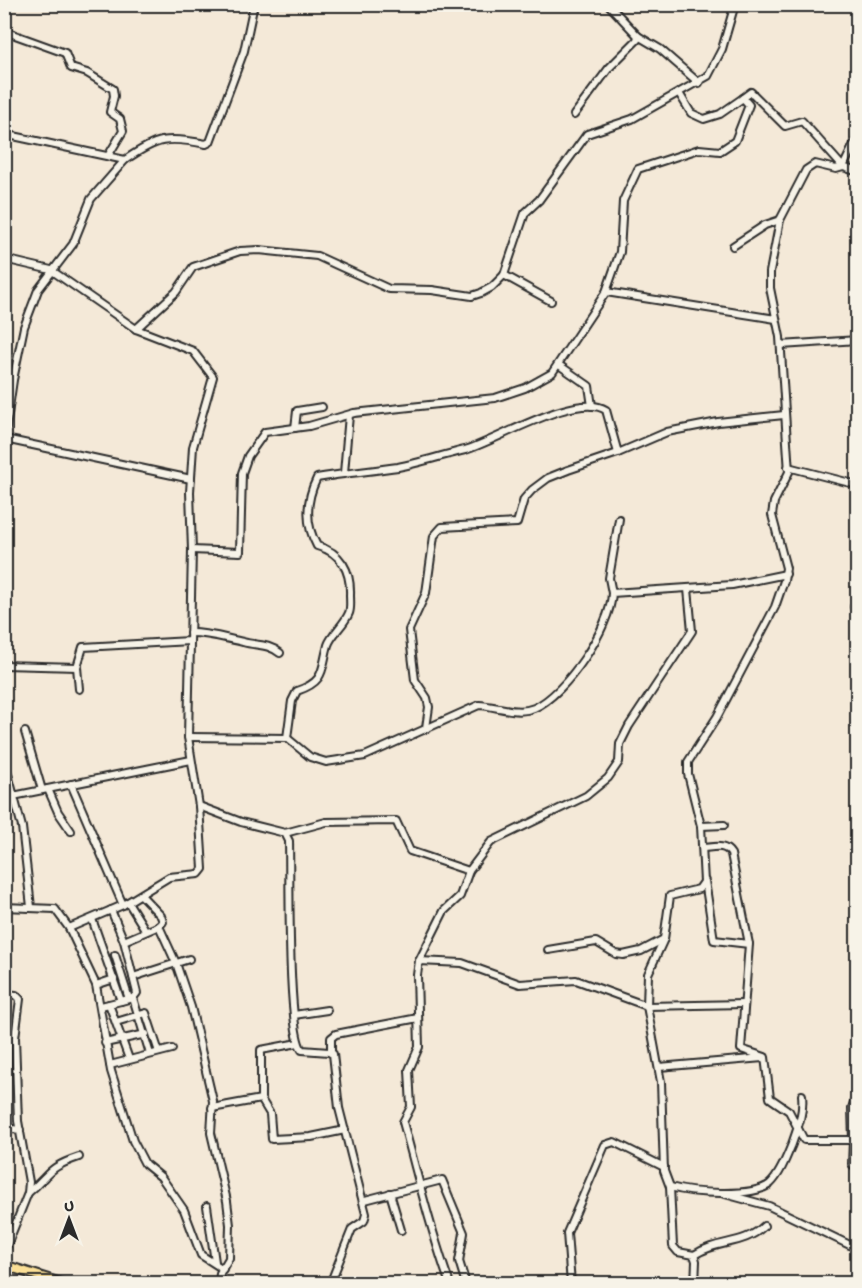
<svg xmlns="http://www.w3.org/2000/svg" width="862" height="1288" viewBox="0 0 862 1288" font-family="'Gochi Hand',sans-serif">
<rect width="100%" height="100%" fill="#f4e9d8"/>
<filter id="ink" filterUnits="userSpaceOnUse"><feTurbulence type="fractalNoise" baseFrequency=".0167" numOctaves="2"/><feDisplacementMap in="SourceGraphic" scale="12" xChannelSelector="R" yChannelSelector="G"/><feConvolveMatrix kernelMatrix="1 2 1 2 8 2 1 2 1" color-interpolation-filters="sRGB"/></filter>
<g filter="url(#ink)">
<g fill="none" stroke-linecap="round" stroke-linejoin="round">
<defs>
<g id="minor">
<path d="M4,31L65,53L71,68L87,73L113,89L114,96L110,112L120,119L123,131L108,156"/>
<path d="M638,36L660,49L699,83"/>
<path d="M743,98L751,92L785,126L802,121L843,167L858,172"/>
<path d="M574,115L609,68L637,40L638,36L608,4"/>
<path d="M4,134L125,160L91,199L73,244L38,290L24,327L13,380L4,442"/>
<path d="M125,160C157,138 167,136 206,144L210,142L244,51L254,4"/>
<path d="M733,246L765,225L780,220"/>
<path d="M4,259L51,270L136,329L193,351L213,377L193,447L190,492L192,550L188,737L199,806L203,869L199,874L169,877L123,905L69,928"/>
<path d="M504,275L551,301"/>
<path d="M606,292L776,319"/>
<path d="M136,329L176,292L193,267L240,251L259,250L317,256L389,289L432,290L472,296L481,293L492,287L504,275L525,213L539,200L587,134L632,119L708,76L722,49L735,4"/>
<path d="M781,345L858,340"/>
<path d="M559,365L589,386L592,406"/>
<path d="M295,428L297,411L322,407"/>
<path d="M5,439L191,479"/>
<path d="M788,467L858,485"/>
<path d="M344,473L349,415"/>
<path d="M192,550L240,552L242,473L248,456L265,432L309,426L354,413L495,398L525,388L552,373L606,292L620,252L623,201L638,169L699,149L720,151L735,141L749,105L743,98L720,114L704,119L691,113L679,93"/>
<path d="M612,593L609,578L619,519"/>
<path d="M854,607L858,595"/>
<path d="M190,633C210,633 224,638 243,642C257,646 267,643 280,653"/>
<path d="M4,665L77,667"/>
<path d="M79,689L77,667L83,647L190,641"/>
<path d="M426,728L429,707L427,698L415,680L409,630L426,593L434,536L442,527L517,523L524,499L532,490L548,478L568,470L618,453L667,432L718,422L784,415"/>
<path d="M25,732L42,790"/>
<path d="M188,737L287,738L310,757L326,762L365,756L479,705C497,706 517,715 534,708C566,694 611,627 612,593L732,585L786,574"/>
<path d="M287,738L292,701L297,691C326,681 321,670 328,645C332,634 344,625 349,613C351,608 350,601 350,595C351,571 341,552 317,546C305,524 306,500 317,478C344,473 371,471 398,467C420,463 443,455 465,450C497,441 576,391 606,410L618,453"/>
<path d="M4,759L22,827L31,907"/>
<path d="M71,784L123,905"/>
<path d="M48,789L58,812L71,831"/>
<path d="M13,796L191,760"/>
<path d="M199,806L241,822L285,833L326,822L396,821L410,851L469,871"/>
<path d="M701,826L724,825"/>
<path d="M285,833L289,841C290,877 287,1030 302,1050L329,1052L333,1054L339,1108L366,1214L364,1221L352,1229L330,1284"/>
<path d="M704,848C715,847 725,844 731,854L749,944L741,1049L765,1057L770,1098L789,1111L804,1140H853L852,1164L858,1170"/>
<path d="M705,881L714,940L749,944"/>
<path d="M128,902L146,931"/>
<path d="M4,907L55,909L69,928L96,985L111,1071L133,1141L145,1164L161,1177L184,1210L201,1255L223,1269"/>
<path d="M92,919L121,1001"/>
<path d="M159,926L176,963L191,1007L213,1101L211,1133L227,1201L230,1225L229,1258L220,1273L219,1284"/>
<path d="M124,941L159,926L163,922L161,916L141,895"/>
<path d="M548,950L596,942L616,954L623,955L641,951L664,939"/>
<path d="M115,955L129,999"/>
<path d="M419,961L462,963L520,984L576,980L647,1006L744,1004"/>
<path d="M133,977L189,959"/>
<path d="M96,985L114,979"/>
<path d="M4,994L16,995L20,999L15,1038L18,1121L29,1182L28,1193L4,1253"/>
<path d="M133,998L150,1054"/>
<path d="M109,1004L129,1059"/>
<path d="M101,1006L133,998L137,993L124,941L111,910"/>
<path d="M294,1015L327,1010"/>
<path d="M116,1022L146,1013L159,1052"/>
<path d="M105,1043L146,1034"/>
<path d="M331,1053V1038L336,1034L418,1018"/>
<path d="M110,1065L172,1049"/>
<path d="M659,1067L763,1058"/>
<path d="M261,1099V1050L298,1043"/>
<path d="M858,1100L855,1099L852,1108L853,1140L858,1142"/>
<path d="M212,1108L261,1099L270,1114L272,1139L311,1137L345,1130"/>
<path d="M4,1128L20,1130"/>
<path d="M670,1187C691,1193 752,1198 770,1184C780,1175 787,1156 792,1144C798,1127 804,1112 802,1095"/>
<path d="M28,1193C51,1174 46,1168 79,1157"/>
<path d="M390,1193L401,1230"/>
<path d="M725,1194L769,1206L858,1249"/>
<path d="M365,1200L442,1180L464,1233L459,1261L466,1284"/>
<path d="M207,1206L215,1262"/>
<path d="M694,1255C719,1239 743,1246 764,1226"/>
<path d="M450,1284C430,1230 418,1176 403,1122L411,1107L409,1070L419,1047L417,975L419,961L444,911L460,896L469,871L491,842L586,796L608,778L619,762L620,744L629,726L692,631L688,589"/>
<path d="M571,1284L567,1233L605,1145L614,1142L664,1167"/>
<path d="M695,1284L696,1261L694,1255L678,1252L673,1246L670,1187L664,1171L661,1082L647,1006L648,974L664,939L670,896L699,889L704,882L701,826L688,774V762L717,717L775,607L784,581L786,568L772,515L774,502L789,472L780,337L770,288V272L780,220L806,170L815,164L836,169L843,167L858,136"/>
</g>
<path id="major" d="M4,1265L64,1284"/>
</defs>
<use href="#minor" stroke="#2b2b2b" stroke-width="10"/>
<use href="#major" stroke="#2b2b2b" stroke-width="12"/>
<use href="#minor" stroke="#f7f3e8" stroke-width="6"/>
<use href="#major" stroke="#fbdf96" stroke-width="8"/>
<defs>
<path id="rail" d="M4,1280L19,1284"/>
</defs>
<use href="#rail" stroke="#2b2b2b" stroke-width="4"/>
<use href="#rail" stroke="#f7f3e8" stroke-width="1.5" stroke-dasharray="4.5" stroke-linecap="butt"/>
</g>
</g>
<rect width="862" height="1288" fill="none" stroke="#f7f3e8" stroke-width="24"/>
<rect x="12" y="12" width="838" height="1264" fill="none" stroke="#2b2b2b" stroke-width="2" filter="url(#ink)"/>
<g transform="translate(69 1219)" stroke="#f7f3e8" stroke-width="4.5" paint-order="stroke">
<path d="M0-4.5L10 22L0 15L-10 22Z" fill="#2b2b2b"/>
<text y="-9" font-size="16" font-weight="bold" text-anchor="middle" fill="#2b2b2b">U</text>
</g>
</svg>
